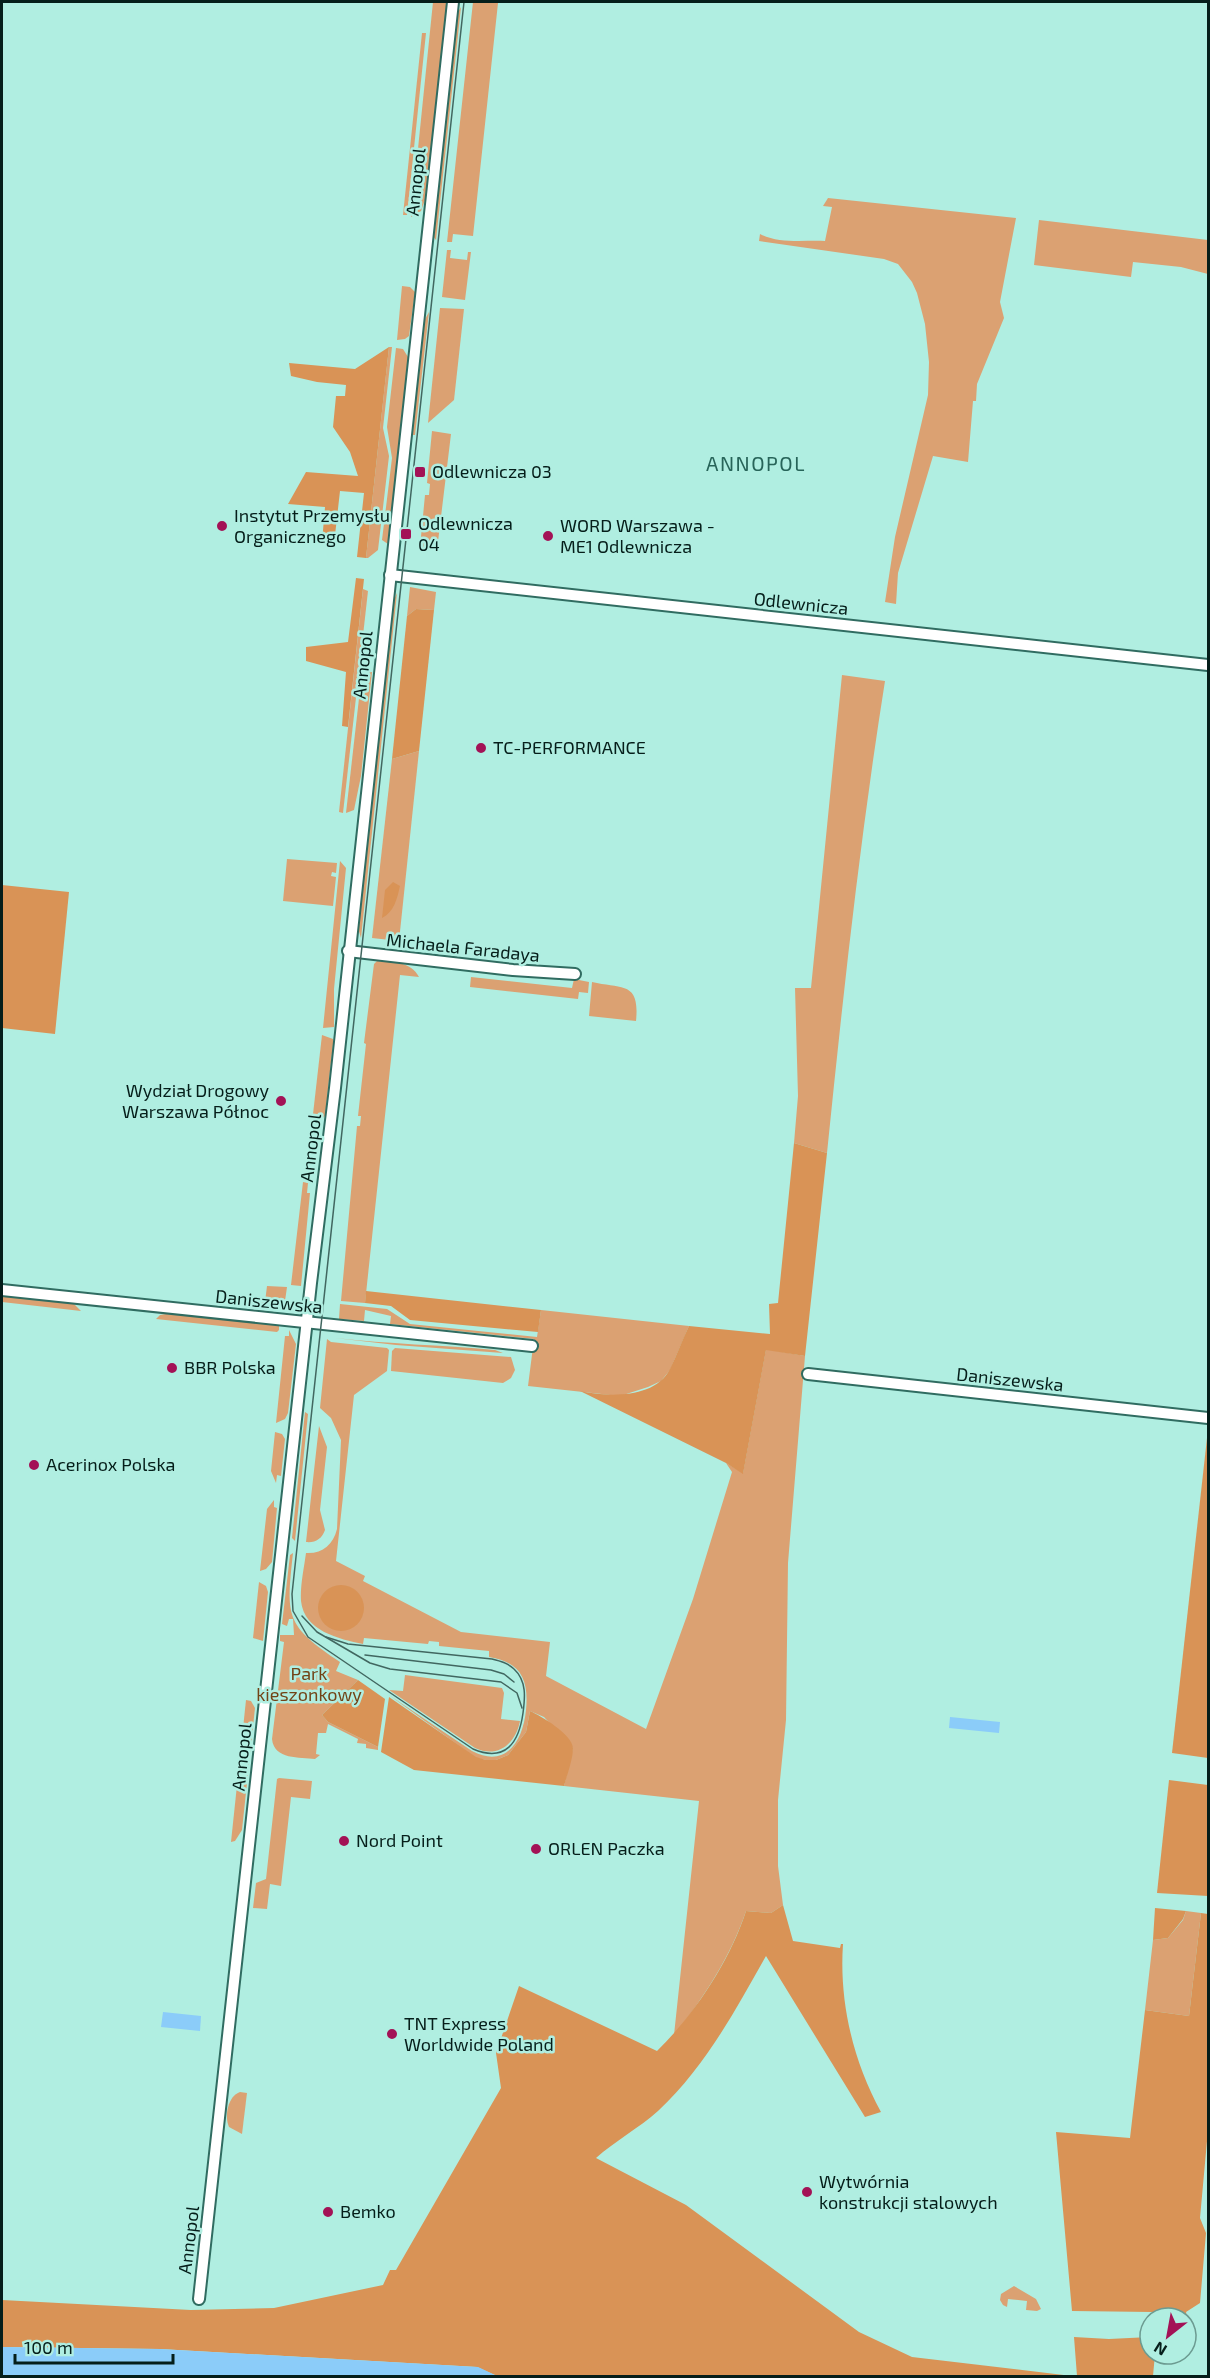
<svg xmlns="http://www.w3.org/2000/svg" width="1210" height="2378" viewBox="0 0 1210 2378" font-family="'Exo 2',sans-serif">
<rect width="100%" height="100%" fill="#b0eee1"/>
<g fill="#dba172">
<path d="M433,2H447L425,200L421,211L411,217Z"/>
<path d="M473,2L498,3L473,236L453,234L452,242H447Z"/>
<path d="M461,7L436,240L433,236L458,12Z"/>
<path d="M422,33H426L407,215H403Z"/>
<path d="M828,198L1016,218L1000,302L1004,318L977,384L976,401H973L968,462L933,456L898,573L896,604L885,602L895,537L928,395L929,362L925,324L917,293L912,282L898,264L884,259L759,241L760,234C779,244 803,240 825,241L832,207L823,206Z"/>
<path d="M1039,220L1208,240V274L1181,267L1133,262L1131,277L1034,265Z"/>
<path d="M447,250H451L450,258L467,260L468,252H471L465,300L442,297Z"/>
<path d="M402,286L410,287L415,292L409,336L405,339L397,340Z"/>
<path d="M440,308L464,309L454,400L428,423Z"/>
<path d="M429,312L415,435H410L424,321Z"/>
<path d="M389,347H392L383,428L389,456L378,550L368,558H366Z"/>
<path d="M396,348L403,349L408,357L388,544L382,540L392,458L387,427Z"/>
<path d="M432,431L451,434L437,550L429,549V543H424V548L420,547L425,495H429L430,484L427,483Z"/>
<path d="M410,587L436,592L434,610L416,609L407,616Z"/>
<path d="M363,589L368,591L343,813L339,812Z"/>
<path d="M397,593L361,938L358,928L393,602Z"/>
<path d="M362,672H372L361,776L354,810L346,813Z"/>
<path d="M842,675L885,681C860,838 843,996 827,1153L794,1143L798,1096L795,988H811Z"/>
<path d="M419,751L399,941L372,938L392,759Z"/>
<path d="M287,859L337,863L336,873L332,872L331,876L336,877L333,906L283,901Z"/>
<path d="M340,861L346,868L334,989V1027L323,1028Z"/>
<path d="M377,961C392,962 411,961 419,977L400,975L365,1303L341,1301L357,1126H360L361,1116H358L366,1044L364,1043L374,964Z"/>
<path d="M471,977L572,988L574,979L589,982L588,993L579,992L578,999L470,987Z"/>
<path d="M592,982C622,989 640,981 636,1021L589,1016Z"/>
<path d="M322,1035L333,1039V1044L325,1116L318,1122L312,1123Z"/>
<path d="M303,1182L308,1183L307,1193H310L301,1286L291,1285Z"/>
<path d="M267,1286L287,1287L285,1301L281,1306L231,1299L265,1302Z"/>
<path d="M2,1296L74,1304L81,1311L2,1302Z"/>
<path d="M340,1304L387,1309L410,1324L537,1337L541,1310L689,1326L670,1370L661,1381L648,1387L620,1396L528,1386L534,1339L390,1324L391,1316L365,1310L364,1321L339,1319Z"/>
<path d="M166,1314L279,1325V1330L277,1332L156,1319L160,1315Z"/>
<path d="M289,1330L296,1344L288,1413L285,1419L276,1423L285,1336H289Z"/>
<path d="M335,1338C388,1344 441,1345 495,1350L503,1353L396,1345Z"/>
<path d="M327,1339L331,1342L387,1348L389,1350L387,1371L354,1395L336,1561L365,1576L363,1581L461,1632L550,1642L546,1676L646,1729L693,1599L732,1472L726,1463L743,1473L766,1349L805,1356L788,1563L786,1720L778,1800V1866L783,1905L771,1913L746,1911C731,1956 703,1999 674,2035L699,1801L564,1786L573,1748L544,1717L530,1711L526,1732L508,1755L496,1760H486L476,1758L389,1695L472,1751C506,1769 523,1741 526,1710C529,1680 521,1662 489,1657V1651L439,1646V1642L429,1641L428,1644L364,1638L363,1644C339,1639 304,1631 301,1601C300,1586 304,1568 306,1553C322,1554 333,1545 337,1529L341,1440L331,1418L320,1408Z"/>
<path d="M395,1348L511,1357L515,1370L511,1378L503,1383L391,1371L392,1351Z"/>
<path d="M305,1412L308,1414L295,1541L292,1538Z"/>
<path d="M319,1426L327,1447L320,1510L325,1530C322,1539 315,1543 306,1542Z"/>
<path d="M275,1432L282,1434L285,1439L281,1476L277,1475L276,1483L271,1471Z"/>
<path d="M274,1500V1507L277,1508L272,1562L266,1569L260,1571L267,1509Z"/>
<path d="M293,1553C286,1617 285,1625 340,1662L336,1671L358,1680L322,1715L328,1722L378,1747V1750L366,1748V1744L357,1743L358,1739L328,1724L326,1733H318L316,1754L320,1755L315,1759C300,1757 274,1760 272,1739L284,1642L280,1641V1635H294L293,1619H289L287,1626L282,1624L290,1555Z"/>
<path d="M259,1582L266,1586L268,1592L263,1641L253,1638Z"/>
<path d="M405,1675L502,1688L504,1693L501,1719L520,1721C516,1743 498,1759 475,1748L389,1690L403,1691Z"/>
<path d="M246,1700L251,1701L255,1708L242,1830L235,1841L231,1842Z"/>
<path d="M279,1778L312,1781L310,1799L291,1797L281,1886L270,1884L267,1909L253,1908L256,1883L266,1879L277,1779Z"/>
<path d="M1186,1911L1201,1913L1189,2016L1145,2010L1153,1940L1168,1938L1183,1920Z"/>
<path d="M240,2092L247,2093L242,2134L229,2127C224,2116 228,2096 240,2092Z"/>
<path d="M1014,2286L1036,2299L1041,2309L1037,2311L1026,2310L1027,2301L1008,2299L1007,2307L1003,2305L1000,2300L1001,2294Z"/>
</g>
<g fill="#d99356">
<path d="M389,347L366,558L357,557L364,493L340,491L334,544L322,542L325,507L288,504L306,472L358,476L350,452L333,427L336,396H345L346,385L317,382L291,376L289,363L355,369Z"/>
<path d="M356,578L364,579L348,727L342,726L346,672L306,661V647L348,642Z"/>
<path d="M416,609L434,610L419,751L392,759L407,616Z"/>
<path d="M393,882L400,886C397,899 394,912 382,918L385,890Z"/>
<path d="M2,885L69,892L55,1034L2,1028Z"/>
<path d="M794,1143L827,1153L805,1356L766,1350L743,1474L726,1463L580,1391C607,1397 655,1399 670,1369C677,1355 682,1340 689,1326L770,1334L769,1304L778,1303Z"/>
<path d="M366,1291L541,1310L538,1332L410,1320L391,1306L365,1303Z"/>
<path d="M1208,1429V1758L1172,1753Z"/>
<circle cx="341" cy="1608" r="23"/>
<path d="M358,1680L385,1699L378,1747L328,1722L322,1715Z"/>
<path d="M389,1697L476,1757L486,1760H496L508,1755L526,1732L530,1711C541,1716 572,1734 573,1748C573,1759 567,1775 564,1786L414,1770L381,1752Z"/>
<path d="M1169,1780L1208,1785V1896L1157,1893Z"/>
<path d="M783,1905L793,1941L840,1948L841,1944H843C839,2002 853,2061 881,2112L865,2117L766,1956C735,2011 705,2067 658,2111C639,2128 615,2141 596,2158L686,2205L859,2332L912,2357L1072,2376H497L477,2367L160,2349L2,2347V2300L191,2310L274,2308L383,2285L390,2270H396L501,2088L496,2053L519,1986L657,2051C694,2015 730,1961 746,1911L771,1913Z"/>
<path d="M1155,1908L1186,1911L1183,1919L1168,1938L1153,1940Z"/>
<path d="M1201,1913L1208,1914V2130L1200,2218L1206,2233L1200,2303L1186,2312L1187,2317L1153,2318L1152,2312L1072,2311L1056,2132L1130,2138L1145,2010L1189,2016Z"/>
<path d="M1074,2337L1109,2339L1150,2337V2354H1155L1153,2376H1077Z"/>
</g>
<g fill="#8bccf9">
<path d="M950,1717L1000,1722L999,1733L949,1728Z"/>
<path d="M163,2012L201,2016L200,2031L161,2027Z"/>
<path d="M2,2347L160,2349L478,2367L497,2376H2Z"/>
</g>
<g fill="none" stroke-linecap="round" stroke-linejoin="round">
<defs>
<g id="minor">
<path d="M390,575L1208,665"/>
<path d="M348,951L513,970L575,974"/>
<path d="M2,1290L532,1346"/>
<path d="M808,1374L1208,1418"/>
<path d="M199,2299L311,1283L335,1088L453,2"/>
</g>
</defs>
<use href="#minor" stroke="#306c61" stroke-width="14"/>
<use href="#minor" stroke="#fff" stroke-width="10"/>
<g stroke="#416760" stroke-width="1.5">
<path d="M302,1616L317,1632L370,1663L390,1669L501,1682L517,1693L522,1708"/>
<path d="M326,1637L348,1644L492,1659C500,1661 508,1663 514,1669C527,1681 525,1698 523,1713C519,1742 506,1763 473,1749L308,1637L293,1611L292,1594L464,2"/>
<path d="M365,1655L491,1670L504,1674L514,1682"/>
</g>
</g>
<g fill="#a31256" stroke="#b0eee1" stroke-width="2">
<rect x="414" y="466" width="12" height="12" rx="3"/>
<circle cx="222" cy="526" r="6"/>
<rect x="400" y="528" width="12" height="12" rx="3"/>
<circle cx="548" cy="536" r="6"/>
<circle cx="481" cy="748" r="6"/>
<circle cx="281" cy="1101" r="6"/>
<circle cx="172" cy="1368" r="6"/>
<circle cx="34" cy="1465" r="6"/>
<circle cx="344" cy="1841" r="6"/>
<circle cx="536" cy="1849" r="6"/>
<circle cx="392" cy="2034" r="6"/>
<circle cx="807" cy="2192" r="6"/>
<circle cx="328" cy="2212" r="6"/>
</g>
<g text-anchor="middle" stroke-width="5" stroke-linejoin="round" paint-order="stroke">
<g font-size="18" fill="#051e1a" stroke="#b0eee1">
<text transform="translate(416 182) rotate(-84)" y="6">Annopol</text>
<text transform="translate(801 604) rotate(6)" y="6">Odlewnicza</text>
<text transform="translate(363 665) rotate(-84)" y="6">Annopol</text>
<text transform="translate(463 948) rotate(6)" y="6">Michaela Faradaya</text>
<text transform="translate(311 1148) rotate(-83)" y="6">Annopol</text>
<text transform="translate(269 1302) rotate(6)" y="6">Daniszewska</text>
<text transform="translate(1010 1380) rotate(6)" y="6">Daniszewska</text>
<text transform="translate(242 1757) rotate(-84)" y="6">Annopol</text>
<text transform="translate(189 2240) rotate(-83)" y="6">Annopol</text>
</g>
<g font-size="18" fill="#051e1a" stroke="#b0eee1" text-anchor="start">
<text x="432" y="478">Odlewnicza 03</text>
<text x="234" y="522">Instytut Przemysłu<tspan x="234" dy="21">Organicznego</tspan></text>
<text x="418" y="530">Odlewnicza<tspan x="418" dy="21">04</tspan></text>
<text x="560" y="532">WORD Warszawa -<tspan x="560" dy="21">ME1 Odlewnicza</tspan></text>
<text x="493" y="754">TC-PERFORMANCE</text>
<text x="269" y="1097" text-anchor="end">Wydział Drogowy<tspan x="269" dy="21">Warszawa Północ</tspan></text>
<text x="184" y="1374">BBR Polska</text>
<text x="46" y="1471">Acerinox Polska</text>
<text x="356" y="1847">Nord Point</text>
<text x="548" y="1855">ORLEN Paczka</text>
<text x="404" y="2030">TNT Express<tspan x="404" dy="21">Worldwide Poland</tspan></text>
<text x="819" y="2188">Wytwórnia<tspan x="819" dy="21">konstrukcji stalowych</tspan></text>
<text x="340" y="2218">Bemko</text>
</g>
<g font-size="18" fill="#724316" stroke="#b0eee1">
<text x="309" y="1680">Park<tspan x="309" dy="21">kieszonkowy</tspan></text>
</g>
<g font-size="20" letter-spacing="1.5" fill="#276459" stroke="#b0eee1">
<text x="756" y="471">ANNOPOL</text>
</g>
</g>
<rect width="1210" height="2378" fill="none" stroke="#051e1a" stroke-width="6"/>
<g transform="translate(1168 2336) rotate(211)"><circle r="28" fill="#b0eee1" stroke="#6c9b91" stroke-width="1.5"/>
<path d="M0-4.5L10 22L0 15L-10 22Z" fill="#a31256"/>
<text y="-9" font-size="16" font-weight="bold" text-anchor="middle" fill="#051e1a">N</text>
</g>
<path d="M15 2354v9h158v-9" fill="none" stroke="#051e1a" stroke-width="3"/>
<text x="24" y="2354" font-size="18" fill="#051e1a" stroke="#b0eee1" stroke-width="4.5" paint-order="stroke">100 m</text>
</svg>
